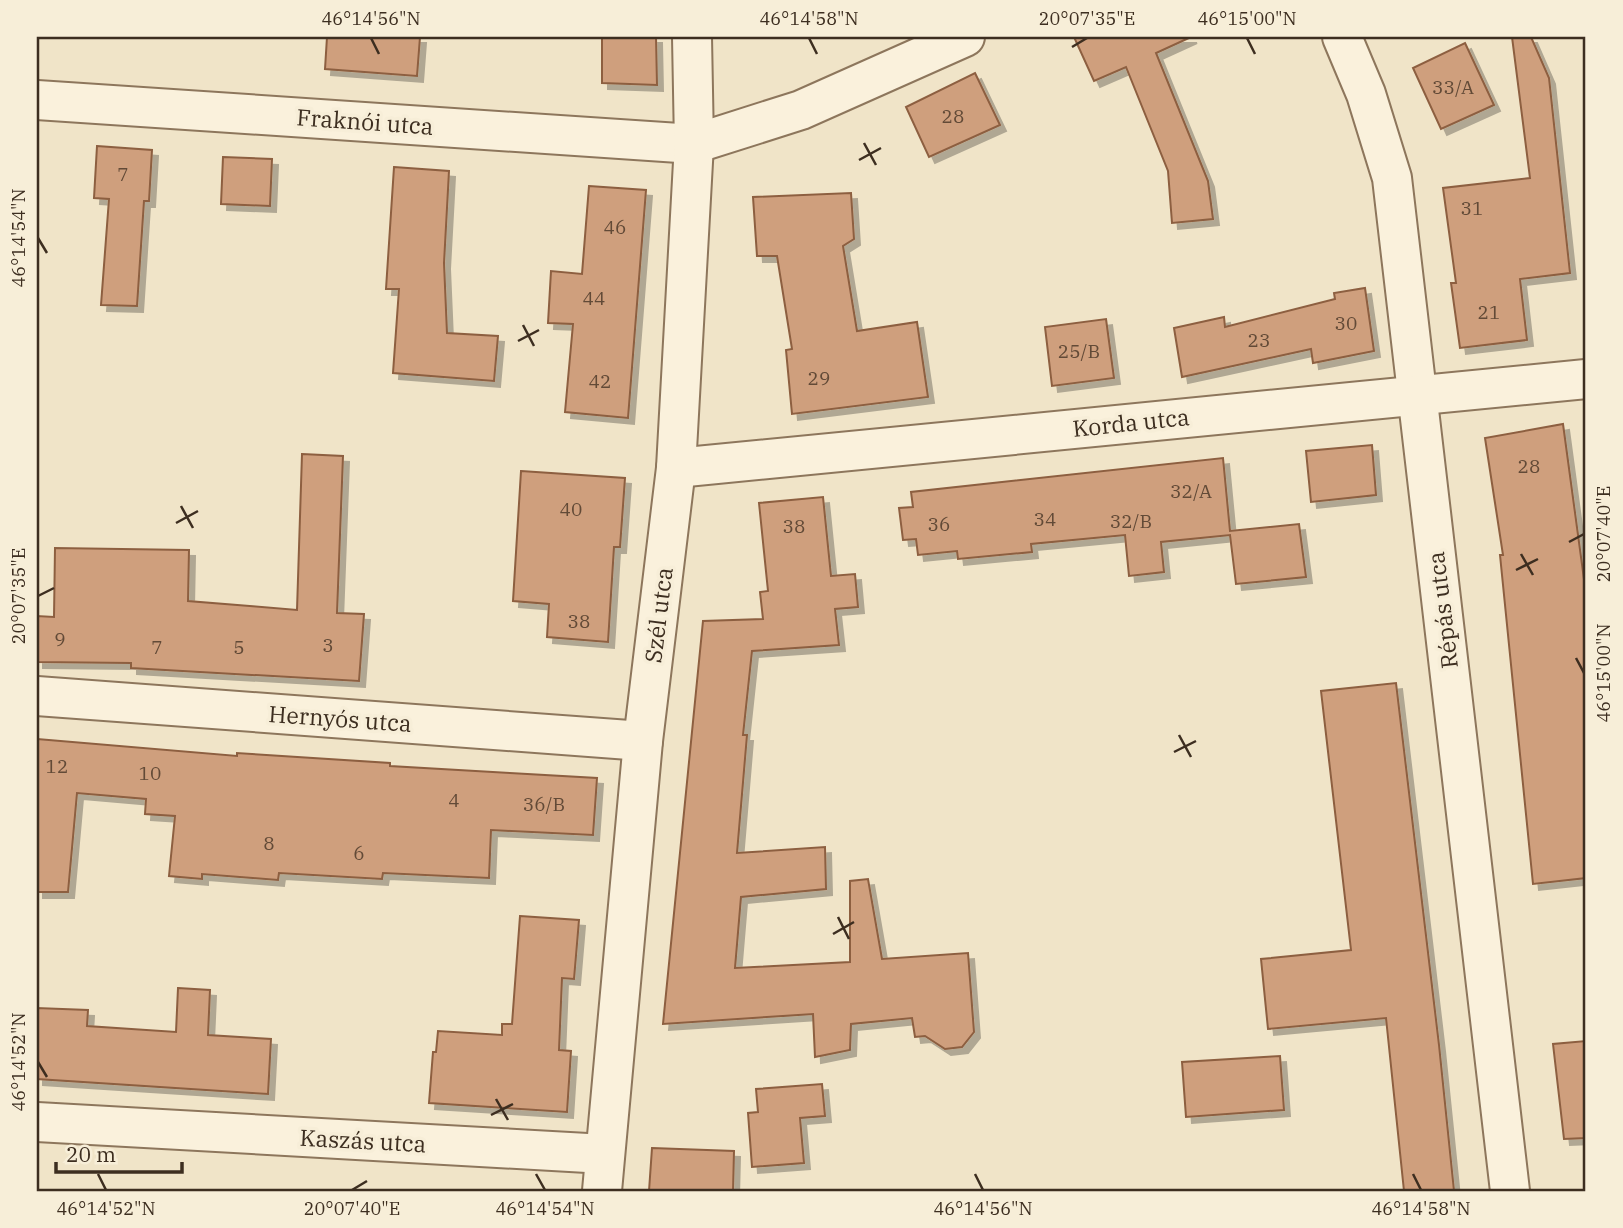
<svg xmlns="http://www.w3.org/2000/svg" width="1623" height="1228" viewBox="0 0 1623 1228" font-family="'IBM Plex Serif',serif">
<defs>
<filter id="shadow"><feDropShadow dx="6" dy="6" stdDeviation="0" flood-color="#0004"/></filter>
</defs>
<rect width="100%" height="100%" fill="#f0e4c8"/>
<g fill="#cf9f7d" stroke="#8d5f41" stroke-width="2" filter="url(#shadow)">
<path d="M327,37H420L417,76L325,69Z"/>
<path d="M602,37H656L657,85L602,83Z"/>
<path d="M1074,37H1191L1156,53L1208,181L1213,219L1172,223L1168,171L1126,67L1094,81Z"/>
<path d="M1512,37H1531L1549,78L1570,273L1520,279L1527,340L1460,348L1451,283H1456L1443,188L1530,178Z"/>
<path d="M1465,43L1494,105L1441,129L1413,68Z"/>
<path d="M975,73L1000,125L929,157L906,107Z"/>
<path d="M97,146L152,150L149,201H144L137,306L101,305L109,199L94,198Z"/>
<path d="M223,157L272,159L270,206L221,204Z"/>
<path d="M394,167L449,171L444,263L447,333L498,336L494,381L393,373L399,289H386Z"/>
<path d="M589,186L646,190L628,418L565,412L573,324L548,323L551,271L582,274Z"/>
<path d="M851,193L854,239L843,246L857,331L917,322L928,397L792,414L786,350L792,349L777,256H757L753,197Z"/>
<path d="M1365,288L1374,351L1313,363L1311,349L1182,377L1174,328L1224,317L1225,327L1335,299L1334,293Z"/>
<path d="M1106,319L1114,378L1052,386L1045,327Z"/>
<path d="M1563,424L1586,594V878L1533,884L1500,555H1503L1485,438Z"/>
<path d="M1372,445L1376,495L1311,502L1306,451Z"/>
<path d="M302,454L343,456L337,613L364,614L359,681L131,668V663L37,662V616L54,617L55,548L189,550L188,601L297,610Z"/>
<path d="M1223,458L1230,531L1299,524L1306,577L1236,584L1230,535L1161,542L1164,572L1129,576L1125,535L1031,544L1032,552L958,559L957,551L918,555L916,539L903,540L899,508L913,507L911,492Z"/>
<path d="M521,471L625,478L620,547H614L608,642L547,637L549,604L513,601Z"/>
<path d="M823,497L831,576L855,574L858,607L835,609L839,645L752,651L743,735H747L737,853L825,847L826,889L741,897L735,968L850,962V881L868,879L882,959L968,953L974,1032L962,1047L945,1049L925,1036L915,1037L912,1018L851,1024L850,1050L815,1057L813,1014L663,1024L703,621L763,619L760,592L768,591L759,503Z"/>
<path d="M1396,683L1439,1045L1454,1191H1404L1386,1018L1268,1029L1261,959L1351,950L1321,691Z"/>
<path d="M37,739L237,756V753L390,763V766L597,778L593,835L491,830L489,878L383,873L382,879L279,873L278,880L202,874V879L169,876L175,816L145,814L146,799L77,793L68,892H37Z"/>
<path d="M520,916L579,920L574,979L562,978L559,1050L571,1051L567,1112L429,1103L433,1052H436L438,1031L502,1035V1024H512Z"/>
<path d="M178,988L210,990L208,1035L271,1039L268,1094L37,1079V1008L88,1010L87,1026L176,1032Z"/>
<path d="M1586,1041V1138L1564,1139L1553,1044Z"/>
<path d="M1280,1056L1284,1110L1186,1117L1182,1062Z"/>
<path d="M822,1084L825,1116L800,1118L804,1163L752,1167L748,1113L758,1112L756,1089Z"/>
<path d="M652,1148L734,1151L733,1191H649Z"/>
</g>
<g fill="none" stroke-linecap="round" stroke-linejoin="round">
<defs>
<g id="minor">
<path d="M1342,37L1366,94L1392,178L1510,1191"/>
<path d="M37,100L694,144L801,110L965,37"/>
<path d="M676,468L1586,379"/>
<path d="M37,696L643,741"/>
<path d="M37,1122L605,1154"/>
<path d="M602,1191L643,741L676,468L694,144L692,37"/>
</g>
</defs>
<use href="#minor" stroke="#8d765c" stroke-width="42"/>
<use href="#minor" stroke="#faf1dc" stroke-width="38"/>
</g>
<path fill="none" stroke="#3d2e20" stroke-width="2.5" d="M371,38L379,54M809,38L817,54M1247,38L1255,54M1072,47L1087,38M864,143L876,165M859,160L881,148M38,238L47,253M523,325L534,346M518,341L539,330M181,506L193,528M176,523L198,511M1569,542L1584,534M1521,554L1533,575M1516,570L1538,559M38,596L54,588M1576,658L1584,673M1179,735L1191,757M1174,752L1196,741M838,917L849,939M833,934L854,922M38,1062L47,1077M496,1099L508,1120M491,1115L513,1104M98,1174L106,1190M536,1174L545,1190M975,1174L983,1190M1413,1174L1421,1190M352,1190L367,1181"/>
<g text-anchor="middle" stroke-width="7" stroke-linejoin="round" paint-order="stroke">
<g font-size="19" fill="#624a37">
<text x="1453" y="94">33/A</text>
<text x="953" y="123">28</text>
<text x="123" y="181">7</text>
<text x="1472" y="215">31</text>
<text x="615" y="234">46</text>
<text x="594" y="305">44</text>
<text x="1489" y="319">21</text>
<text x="1346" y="330">30</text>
<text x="1259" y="347">23</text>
<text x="1079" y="358">25/B</text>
<text x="819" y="385">29</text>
<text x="600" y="388">42</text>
<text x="1529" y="473">28</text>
<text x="1191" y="498">32/A</text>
<text x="571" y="516">40</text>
<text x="1045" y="526">34</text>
<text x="1131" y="528">32/B</text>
<text x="939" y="531">36</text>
<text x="794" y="533">38</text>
<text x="579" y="628">38</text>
<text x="60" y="646">9</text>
<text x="328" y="652">3</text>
<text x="157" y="654">7</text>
<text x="239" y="654">5</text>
<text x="57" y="773">12</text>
<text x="150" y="780">10</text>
<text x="454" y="807">4</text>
<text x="544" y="811">36/B</text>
<text x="269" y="850">8</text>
<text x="359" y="860">6</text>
</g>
<g font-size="23" fill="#3d2e20" stroke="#f7eed8">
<text transform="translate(365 122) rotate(4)" y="8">Fraknói utca</text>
<text transform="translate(1131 423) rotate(-6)" y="8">Korda utca</text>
<text transform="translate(1443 610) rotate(-97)" y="8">Répás utca</text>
<text transform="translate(659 615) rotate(-83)" y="8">Szél utca</text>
<text transform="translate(340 719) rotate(4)" y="8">Hernyós utca</text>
<text transform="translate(363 1141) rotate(3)" y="8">Kaszás utca</text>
</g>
</g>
<rect width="1623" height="1228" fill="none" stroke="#f7eed8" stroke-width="77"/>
<path d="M56 1162v10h126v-10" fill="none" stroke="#3d2e20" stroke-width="3.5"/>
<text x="66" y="1162" font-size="21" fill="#3d2e20" stroke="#f7eed8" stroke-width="5" paint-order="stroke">20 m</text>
<rect x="38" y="38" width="1546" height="1152" fill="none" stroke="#3d2e20" stroke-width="2.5"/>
<g font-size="18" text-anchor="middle" fill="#3d2e20">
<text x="371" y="25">46°14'56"N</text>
<text x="809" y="25">46°14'58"N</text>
<text x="1087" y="25">20°07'35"E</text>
<text x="1247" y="25">46°15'00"N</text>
<text transform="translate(19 238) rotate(-90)" y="6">46°14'54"N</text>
<text transform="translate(1604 534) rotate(-90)" y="6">20°07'40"E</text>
<text transform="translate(19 596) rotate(-90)" y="6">20°07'35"E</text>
<text transform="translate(1604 673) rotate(-90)" y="6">46°15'00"N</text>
<text transform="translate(19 1062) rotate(-90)" y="6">46°14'52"N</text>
<text x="106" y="1215">46°14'52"N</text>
<text x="352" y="1215">20°07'40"E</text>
<text x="545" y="1215">46°14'54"N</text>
<text x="983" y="1215">46°14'56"N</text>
<text x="1421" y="1215">46°14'58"N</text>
</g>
</svg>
